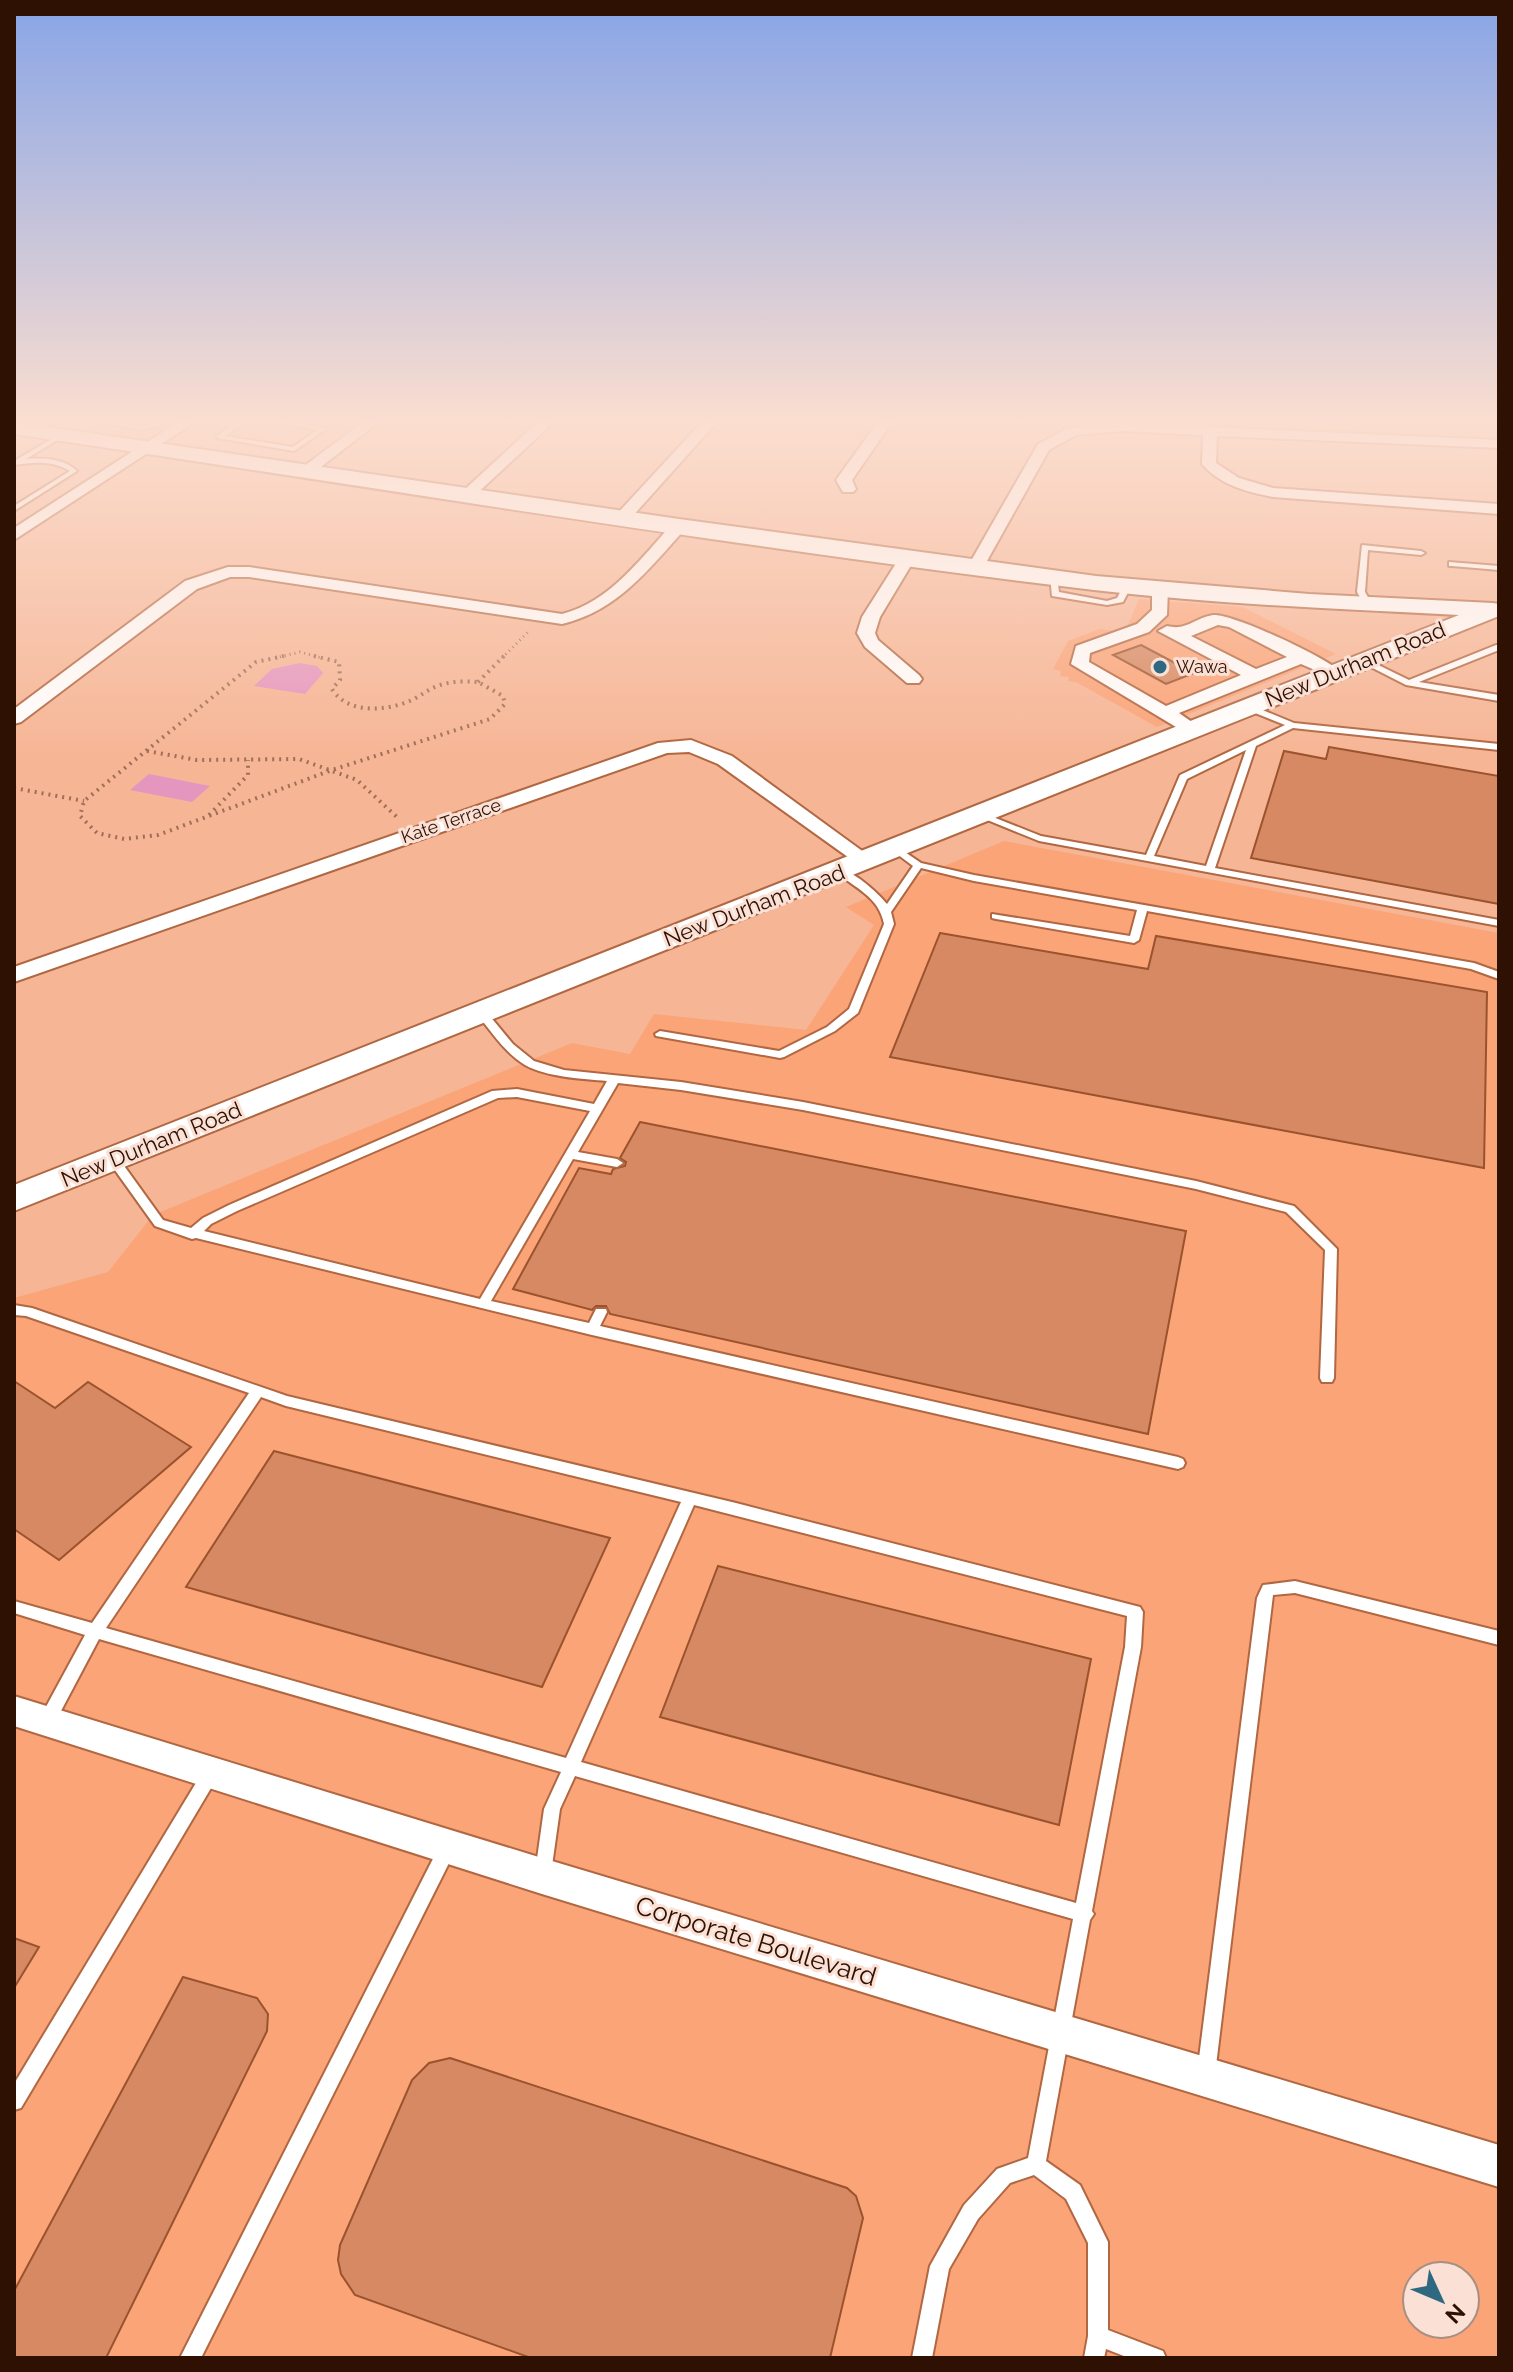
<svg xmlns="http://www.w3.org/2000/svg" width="1513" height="2372" viewBox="0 0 1513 2372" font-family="Raleway,sans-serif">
<rect width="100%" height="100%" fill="#f6b696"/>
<g fill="#faa478" fill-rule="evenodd">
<path d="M1139,599L1243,607L1336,654L1157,727L1076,682L1068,681L1069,677L1060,676L1061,671L1053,669L1068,641L1100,629L1125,632Z"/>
<path d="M1004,841L1499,933V2358H14V1298L108,1272L153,1215L572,1043L630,1054L654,1014L806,1030L874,925L846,907ZM1417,2276H1465V2324H1417Z"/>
</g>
<g fill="#e596bf">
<path d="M300,663L317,666L323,673L305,694L254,686L272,669Z"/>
<path d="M149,774L210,786L192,802L130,790Z"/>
</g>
<g fill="#d68962" stroke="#9a532d" stroke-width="2">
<path d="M1141,645L1158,654L1194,673L1166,684L1113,655Z"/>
<path d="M1329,747L1499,776V904L1251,858L1284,751L1326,759Z"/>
<path d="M940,933L1148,969L1156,936L1487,992L1484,1168L890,1057Z"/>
<path d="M640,1122L1186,1231L1148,1434L610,1314L606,1306H596L592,1310L513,1289L579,1168L611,1174L613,1169L625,1166L626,1162L620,1158Z"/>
<path d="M14,1381L55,1408L88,1382L191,1447L59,1560L14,1529Z"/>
<path d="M274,1451L610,1538L542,1687L186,1587Z"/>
<path d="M718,1566L1091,1659L1059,1825L660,1717Z"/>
<path d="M14,1938L39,1947L14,1988Z"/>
<path d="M183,1977L257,1998L268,2014L267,2031L106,2358H14V2291Z"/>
<path d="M450,2058L847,2188L856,2196L863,2218L830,2358H531L355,2295L341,2274L338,2260L340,2245L412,2080L429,2063Z"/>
</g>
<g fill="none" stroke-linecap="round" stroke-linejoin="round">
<defs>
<g id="service">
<path d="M98,422C112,422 127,426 141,426C150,426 159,422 169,422L142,430Z"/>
<path d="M237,422H245L225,436L293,447L317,430L273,422H291L326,429L294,451L217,438V436Z"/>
<path d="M62,433L64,434V436L26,459C44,458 63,458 77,471L14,511V506L70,471C53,460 33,462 14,465V461Z"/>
<path d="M1362,545L1421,551L1425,553L1421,555L1368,550L1365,592L1372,604L1368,606H1365L1357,592Z"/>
<path d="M1449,562L1499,566V570L1452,566H1449Z"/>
<path d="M1050,575L1057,577L1059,592L1107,601L1117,598L1125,583L1132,585L1123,602L1107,605L1052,596Z"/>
<path d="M1496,645H1499V650L1419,682L1499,695V701L1406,685L1359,661L1366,659L1409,680Z"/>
<path d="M1248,704L1294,723L1499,744V750L1293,728L1256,746L1215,868L1499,920V926L1039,841L975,815L977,813H983L1041,836L1146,855L1180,775L1285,725L1245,709L1244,707ZM1246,750L1206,866L1154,856L1187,779Z"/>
<path d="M896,846L921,863L974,875L1474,963L1499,972V979L1471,969L1147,911L1139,940L1134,943L996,919L992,918V914L1130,936L1137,910L974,881L921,868L891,912L894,924L858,1013L835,1031L784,1057L780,1058L656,1036L655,1034L660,1031L779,1051L827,1027L849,1009L884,924C879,896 854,888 835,871L837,869C852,869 877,892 887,904L913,866L893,851L891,849Z"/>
<path d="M480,1008L484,1009L513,1044L534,1061L564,1070L681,1082L803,1102L1196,1181L1294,1206L1337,1249L1334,1378L1332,1382H1322L1320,1378L1325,1250L1286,1212L1196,1189L803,1110L681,1090L618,1083L578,1152L617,1159L623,1163L617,1167L573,1159L491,1301L589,1323L596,1309H606L607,1312L600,1326L1178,1457L1183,1459L1185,1463L1183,1467L1178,1469L592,1335L196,1238L192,1239L155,1226L107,1159L113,1155L117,1156L163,1220L191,1228L203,1218L229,1205L492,1091L517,1089L594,1104L607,1081C583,1079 546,1077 525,1065C505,1053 491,1031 476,1013L475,1011ZM517,1097L590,1111L480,1299L204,1231L211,1224L237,1211L498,1098Z"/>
<path d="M14,1305L32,1308L287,1396L736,1503L1140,1607L1143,1612L1141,1647L1092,1911L1094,1914L1090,1920L1046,2161L1080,2185L1108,2242V2330L1163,2351L1166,2358H1129L1106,2349L1104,2358H1084L1088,2336V2243L1066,2199L1034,2175L1010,2183L978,2219L949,2269L932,2358H912L930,2266L964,2205L997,2169L1028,2158L1073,1919L575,1776L560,1809L551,1873L549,1879L543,1881L537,1879L535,1873L544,1809L561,1772L99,1639L53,1726L47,1728L41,1726L39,1721L41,1716L85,1635L14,1613V1601L92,1623L249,1393L26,1316L14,1315ZM261,1397L286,1406L681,1502L566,1758L106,1628ZM694,1505L1127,1616L1125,1647L1076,1903L581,1762Z"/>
<path d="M1295,1581L1499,1631V1645L1295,1593L1273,1595L1215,2074L1212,2080L1206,2083L1200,2080L1197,2074L1257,1598L1263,1585Z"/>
<path d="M211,1766L217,1768L219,1773L217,1778L21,2108L14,2110V2084L205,1768Z"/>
<path d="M448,1839L454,1841L456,1847L454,1853L201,2358H180L442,1841Z"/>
</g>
<g id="minor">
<path d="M178,422H195L14,540V528Z"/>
<path d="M363,422H379L313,473H303V467Z"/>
<path d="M538,422H554L473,497H463V491Z"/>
<path d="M702,422H717L629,520H617V514Z"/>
<path d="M878,422H892L852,480L856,489L853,492H843L836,480Z"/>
<path d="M1122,423L1499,440V448L1217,436L1216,463L1239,478L1273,488L1499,504V514L1273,497C1247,492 1220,485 1202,464L1203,435L1122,431L1076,435L1049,450L983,568L981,571H969L967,568L1038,444L1068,428Z"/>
<path d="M679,521L685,523V529C648,570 617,611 562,624L249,577H230L197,589L21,722L14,724V709L185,581L228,567H249L562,614C610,602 642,557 673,523Z"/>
<path d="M908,552L916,557L880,617L875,633L878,640L919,675L922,679L919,683H907L865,647L857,633L862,617L900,557Z"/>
<path d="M1160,583L1168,588L1167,615L1149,632L1090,653L1089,662L1166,706L1241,675L1158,631L1167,626C1187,631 1194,618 1213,615C1232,613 1330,659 1342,673L1333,678L1301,664L1179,713L1202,729L1193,735L1186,733L1071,664L1076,646L1137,624L1152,610V588ZM1218,625L1229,627L1287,657L1256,669L1191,636Z"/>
<path d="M691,740L732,756L876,861L873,865H859L718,764L689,752L667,753L14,982V967L658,743Z"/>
<path d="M14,1696L542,1858L1499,2145V2187L542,1894L14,1726Z"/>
</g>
<path id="secondary" d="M14,422L679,519L1096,576L1309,594L1493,603L1499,604V616L14,1211V1185L1459,615C1337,609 1215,604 1094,590C733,547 374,487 14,434Z"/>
</defs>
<use href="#service" stroke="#b16741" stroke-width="4"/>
<use href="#minor" stroke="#b16741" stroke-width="4"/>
<use href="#secondary" stroke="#b16741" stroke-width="4"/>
<g stroke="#9f6f56" stroke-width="3" stroke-dasharray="1 4" stroke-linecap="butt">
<path d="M275,658L300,652L322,658"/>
<path d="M502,658L530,630"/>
</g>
<g stroke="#9f6f56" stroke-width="4" stroke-dasharray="2 5" stroke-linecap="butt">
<path d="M284,656L256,662L84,801L80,816L97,833L124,839L158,835L332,770L490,719L505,704L503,696L478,682"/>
<path d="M314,656L339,662L340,680L332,689C348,715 387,711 412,700C422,695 430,688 440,685C452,681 466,681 478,682"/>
<path d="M478,682L504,656"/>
<path d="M147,751L197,760L299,759L357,780L399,819"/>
<path d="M14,788L84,801"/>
<path d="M209,815L248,775V760"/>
</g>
<use href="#service" fill="#fff" fill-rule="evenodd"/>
<use href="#minor" fill="#fff" fill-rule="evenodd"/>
<use href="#secondary" fill="#fff" fill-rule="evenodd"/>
</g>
<linearGradient id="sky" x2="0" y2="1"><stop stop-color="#88a5e7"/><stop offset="0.56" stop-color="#fbded0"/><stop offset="1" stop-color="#fbded0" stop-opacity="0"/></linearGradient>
<rect width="1513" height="754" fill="url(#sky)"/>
<circle fill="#2e6981" stroke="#fbe1d5" stroke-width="3" cx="1160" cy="667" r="8"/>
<g text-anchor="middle" stroke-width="6" stroke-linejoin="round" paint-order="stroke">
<g font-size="18" fill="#2e1103" stroke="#fbe1d5" text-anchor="start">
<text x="1176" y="673">Wawa</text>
</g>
<g font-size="18" fill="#2e1103" stroke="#fbe1d5">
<text transform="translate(451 821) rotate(-19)" y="6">Kate Terrace</text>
</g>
<g font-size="22" fill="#2e1103" stroke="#fbe1d5">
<text transform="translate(1355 664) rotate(-22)" y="8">New Durham Road</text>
<text transform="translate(754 905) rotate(-21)" y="8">New Durham Road</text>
<text transform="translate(151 1144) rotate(-22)" y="8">New Durham Road</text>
</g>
<g font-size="26" fill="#2e1103" stroke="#fbe1d5">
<text transform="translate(756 1941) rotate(17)" y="9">Corporate Boulevard</text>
</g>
</g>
<rect width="1513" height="2372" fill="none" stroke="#2e1103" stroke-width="32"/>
<g transform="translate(1441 2300) rotate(134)"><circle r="38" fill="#fbe1d5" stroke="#a98e81" stroke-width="2"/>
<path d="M0-6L14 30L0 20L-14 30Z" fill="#2e6981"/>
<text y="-12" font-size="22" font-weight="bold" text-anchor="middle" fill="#2e1103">N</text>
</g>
</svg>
